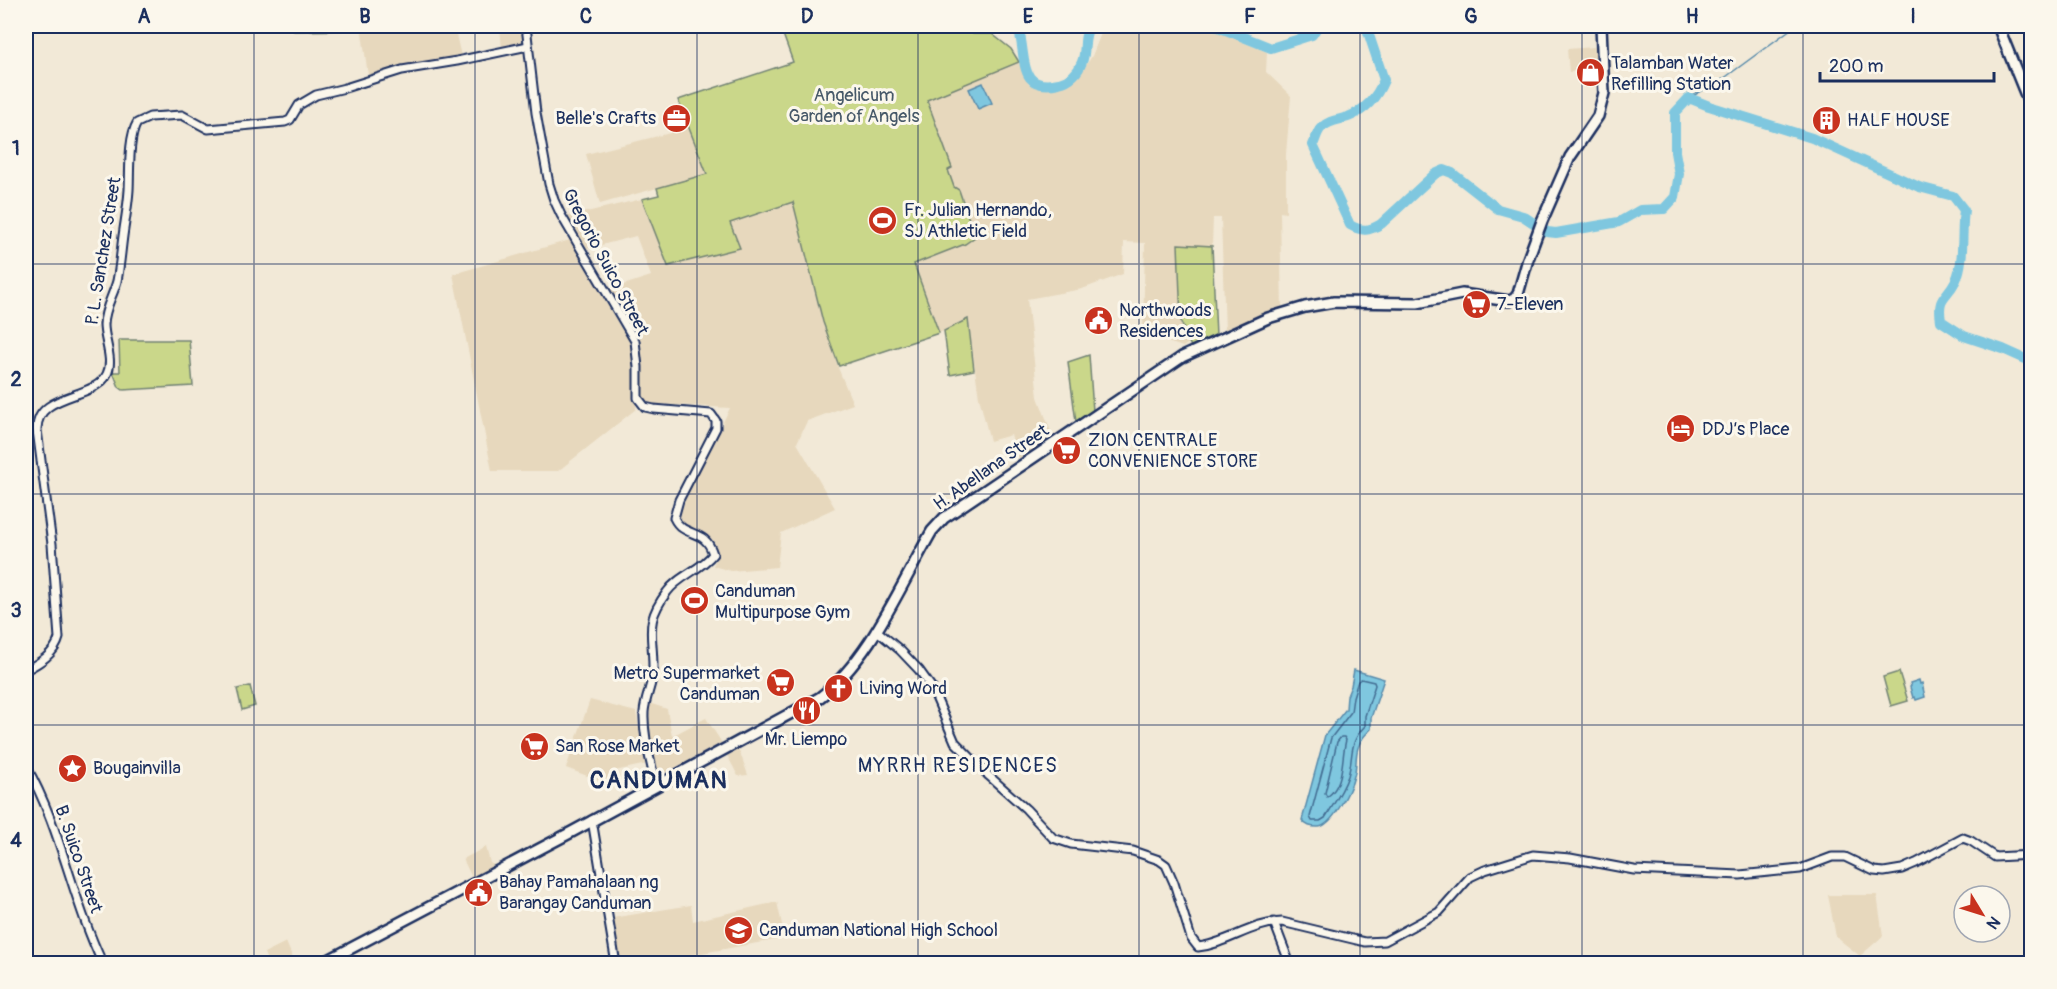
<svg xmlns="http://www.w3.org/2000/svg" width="2057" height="989" viewBox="0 0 2057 989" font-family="Pangolin,sans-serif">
<rect width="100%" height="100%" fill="#f2e9d7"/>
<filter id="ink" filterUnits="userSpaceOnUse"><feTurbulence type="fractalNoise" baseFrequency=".0167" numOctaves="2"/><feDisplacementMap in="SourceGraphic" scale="12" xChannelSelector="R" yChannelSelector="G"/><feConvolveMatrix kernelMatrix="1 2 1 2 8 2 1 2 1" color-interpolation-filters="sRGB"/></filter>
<g filter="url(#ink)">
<g fill="#e7d8bd">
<path d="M361,26H454L461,56L393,68L368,75Z"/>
<path d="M500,26H521L524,44L502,50Z"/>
<path d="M1104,26H1197L1207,27L1267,52L1266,72L1291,96L1286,154V213L1280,212L1282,310L1267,314L1225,332L1221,218H1213L1212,246L1178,244L1181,322L1189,343L1183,347L1143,334L1145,243L1124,242L1123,274L1082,289L1027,299L1038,397L1053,437L1019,459L1011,435L990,441L979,397L968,320L939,333L914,264L818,301L839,370L853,404L807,421L797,443L835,508L781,533L777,567L731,571L713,566L718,554L714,542L706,534L686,526L680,522L679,516L688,493L730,408L657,404L647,403L642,399V371L639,338L611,289L651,276L636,236L586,249L565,217L642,199L668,266L739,248L730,223L793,201L861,203L952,168L927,100L1019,62L1029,84L1040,87L1070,80L1079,76L1092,56Z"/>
<path d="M1595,47L1596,70L1569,72L1567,49Z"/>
<path d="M690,128L707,174L600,204L586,154Z"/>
<path d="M570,240L621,328H623L632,341L636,361V409L558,471H492L453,274Z"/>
<path d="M590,700L636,712L640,736L647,764L610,772L606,783L566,768Z"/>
<path d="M649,703L667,709L672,736L706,718L722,743L658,777L649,736L647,711Z"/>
<path d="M739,750L748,775L738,776L727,755Z"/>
<path d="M486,847L490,863L494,865L472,878L463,859Z"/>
<path d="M1828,895H1877L1883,936L1860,956L1836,937Z"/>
<path d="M777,902L785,938L648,963H621L612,918L691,905L693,921Z"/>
<path d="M286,942L295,963H268L264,953Z"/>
</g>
<g fill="#cad78a" stroke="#728374" stroke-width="1.5">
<path d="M293,26H361V30L294,31Z"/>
<path d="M780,26H962L973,34H992L1011,49L1019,62L927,100L952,168L948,170L954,187L959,190L975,237L965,244L914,264L939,333L839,366L823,322L793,202L730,223L740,248L668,266L642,199L659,195L657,188L707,174L678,100L793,62Z"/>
<path d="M1178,244L1212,246L1216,336L1191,347L1181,322Z"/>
<path d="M968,319L974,370L950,375L944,331Z"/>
<path d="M119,340H189L193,386L123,390L119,387L113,372H120Z"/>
<path d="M1089,355L1093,411L1076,422L1068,362Z"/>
<path d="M1899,672L1908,701L1891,706L1883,677Z"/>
<path d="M250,686L255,706L242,710L237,689Z"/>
</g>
<g fill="#7fc7df" stroke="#578aab" stroke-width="1.5">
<path d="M983,83L992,103L978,109L969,89Z"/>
<path d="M1354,670L1384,679L1371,718V729C1365,735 1360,740 1358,748C1355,757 1357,767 1354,776C1351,789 1332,827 1318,827C1311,827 1306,826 1302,820L1325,735L1346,709L1347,696L1351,686Z"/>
<path d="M1919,680L1920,684L1922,683L1925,697L1916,700L1915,697L1913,698L1910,687L1911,686L1910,683Z"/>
</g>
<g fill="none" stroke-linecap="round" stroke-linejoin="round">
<g stroke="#436c92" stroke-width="1.5">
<path d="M1361,679L1374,682L1375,685L1365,716V726C1348,743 1354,756 1348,776C1343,791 1333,805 1325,818L1320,821H1312L1310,817L1331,738L1351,712L1353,697L1358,681Z"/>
<path d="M1341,737H1344L1346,740C1341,758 1345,785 1327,797L1325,793L1337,742Z"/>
</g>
<path stroke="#578aab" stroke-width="1.5" d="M1689,98L1723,79L1795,26"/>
<g stroke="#7fc7df" stroke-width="10">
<path d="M1005,26L1019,31C1027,58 1017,92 1059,83C1071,80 1078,73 1082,62C1087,50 1082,37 1090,26"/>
<path d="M1216,26L1271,48L1312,35L1318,26"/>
<path d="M1366,26L1384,80C1377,97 1366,110 1348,117C1339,120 1329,120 1321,128C1317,132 1316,139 1313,145L1350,225C1362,232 1369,231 1381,224L1435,174L1444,170L1452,173L1498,209L1523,216L1547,232L1556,233L1619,222L1640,210L1664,209L1675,197L1679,174L1675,152V113L1689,98L1709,106L1812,138L1919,187L1953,196L1964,210C1961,232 1965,260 1956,280C1946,300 1937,295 1941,321L1964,336L2003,349L2032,362"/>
</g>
<defs>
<g id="minor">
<path d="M526,26L536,113L549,184L554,200L561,215L635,341L638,367V398L645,407L654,409L711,414L716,421V428L679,500L674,518C684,539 705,527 713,554C701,570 678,576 667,592C644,623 653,632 653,667C654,682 645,697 644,712C643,737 651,762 656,786"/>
<path d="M876,630L900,650L919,670L932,688L955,742L989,776L1026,809L1053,838L1071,844L1133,851L1159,860L1166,865L1174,883L1191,938L1198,947C1227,944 1251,923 1282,922L1365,942L1385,941L1439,912L1470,877L1485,870L1533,855L1570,858L1634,870L1740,875L1800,869L1832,857H1845L1874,871L1884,872L1902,869L1916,863L1963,838L1971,841L1995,857L2032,855"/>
<path d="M26,670C39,663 55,654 59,638L52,544L37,430C36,392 95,400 107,374C114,360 104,340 104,325C104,309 113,296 117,281C120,266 121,251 123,236C125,221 128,206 129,190C130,172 128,138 137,123L150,117L182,115L208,129L285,122L290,120L299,105L316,95L345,88L402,70L457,61L528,46"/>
<path d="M26,766C61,827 72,900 103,964"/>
<path d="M592,820L616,964"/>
<path d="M1274,922L1290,964"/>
</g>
<g id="major">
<path d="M1998,26L2032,110"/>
<path d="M321,964L568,834L819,698C870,660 900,586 932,531L944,518L1182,357L1268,318L1305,307L1334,302L1417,303L1462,294L1509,301L1514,299L1518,294L1528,259L1542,221L1570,157L1598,116L1604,93L1601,26"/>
</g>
</defs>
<use href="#minor" stroke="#1b2f5e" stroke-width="11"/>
<use href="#major" stroke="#1b2f5e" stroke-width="14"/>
<use href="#minor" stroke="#fbf7ec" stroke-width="7"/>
<use href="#major" stroke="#fbf7ec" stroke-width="9"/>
</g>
</g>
<path fill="none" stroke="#1b2f5e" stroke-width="1.5" stroke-opacity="0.55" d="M254,26V964M475,26V964M697,26V964M918,26V964M1139,26V964M1360,26V964M1582,26V964M1803,26V964M26,264H2032M26,494H2032M26,725H2032"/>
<defs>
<symbol id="shop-disc" viewBox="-11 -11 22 22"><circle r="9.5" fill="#c8321e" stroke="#fbf7ec"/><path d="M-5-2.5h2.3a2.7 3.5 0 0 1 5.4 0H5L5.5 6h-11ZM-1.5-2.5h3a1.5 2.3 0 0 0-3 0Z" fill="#fff"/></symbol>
<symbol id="office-disc" viewBox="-11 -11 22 22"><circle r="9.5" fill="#c8321e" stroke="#fbf7ec"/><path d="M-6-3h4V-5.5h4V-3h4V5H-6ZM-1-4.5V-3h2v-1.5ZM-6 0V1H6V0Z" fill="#fff"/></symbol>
<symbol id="building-disc" viewBox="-11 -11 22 22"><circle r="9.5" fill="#c8321e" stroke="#fbf7ec"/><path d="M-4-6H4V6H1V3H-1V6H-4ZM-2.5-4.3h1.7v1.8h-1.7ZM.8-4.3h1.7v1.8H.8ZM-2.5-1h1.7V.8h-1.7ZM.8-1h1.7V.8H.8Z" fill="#fff"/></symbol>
<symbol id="stadium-disc" viewBox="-11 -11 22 22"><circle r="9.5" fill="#c8321e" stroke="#fbf7ec"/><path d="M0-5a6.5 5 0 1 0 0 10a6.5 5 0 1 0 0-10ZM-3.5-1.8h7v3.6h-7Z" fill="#fff"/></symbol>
<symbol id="supermarket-disc" viewBox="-11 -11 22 22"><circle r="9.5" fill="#c8321e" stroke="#fbf7ec"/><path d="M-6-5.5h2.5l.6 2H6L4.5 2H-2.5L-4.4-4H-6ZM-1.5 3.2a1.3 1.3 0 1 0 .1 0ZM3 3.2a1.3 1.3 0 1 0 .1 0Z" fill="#fff"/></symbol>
<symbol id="civic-disc" viewBox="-11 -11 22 22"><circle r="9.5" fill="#c8321e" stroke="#fbf7ec"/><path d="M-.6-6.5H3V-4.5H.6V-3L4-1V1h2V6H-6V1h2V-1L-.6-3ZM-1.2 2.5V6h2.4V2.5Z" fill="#fff"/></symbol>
<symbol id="hotel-disc" viewBox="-11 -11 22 22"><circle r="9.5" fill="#c8321e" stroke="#fbf7ec"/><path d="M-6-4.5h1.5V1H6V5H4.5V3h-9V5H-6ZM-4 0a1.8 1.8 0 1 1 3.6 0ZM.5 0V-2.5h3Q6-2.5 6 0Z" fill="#fff"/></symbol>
<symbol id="church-disc" viewBox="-11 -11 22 22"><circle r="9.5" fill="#c8321e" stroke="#fbf7ec"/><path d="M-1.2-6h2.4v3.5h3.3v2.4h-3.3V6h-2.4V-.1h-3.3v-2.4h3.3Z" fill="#fff"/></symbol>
<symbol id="restaurant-disc" viewBox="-11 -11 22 22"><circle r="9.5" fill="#c8321e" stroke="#fbf7ec"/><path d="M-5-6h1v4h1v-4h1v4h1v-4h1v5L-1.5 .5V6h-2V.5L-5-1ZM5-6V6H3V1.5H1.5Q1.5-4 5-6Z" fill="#fff"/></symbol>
<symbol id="sight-disc" viewBox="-11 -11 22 22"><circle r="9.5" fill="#c8321e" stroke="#fbf7ec"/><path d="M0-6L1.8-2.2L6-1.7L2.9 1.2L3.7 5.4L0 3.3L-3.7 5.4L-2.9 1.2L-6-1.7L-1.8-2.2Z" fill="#fff"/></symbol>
<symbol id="school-disc" viewBox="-11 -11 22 22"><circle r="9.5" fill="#c8321e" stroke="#fbf7ec"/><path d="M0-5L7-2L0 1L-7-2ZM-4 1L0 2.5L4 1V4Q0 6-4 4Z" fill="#fff"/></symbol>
</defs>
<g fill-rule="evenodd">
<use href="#shop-disc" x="1574" y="56" width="33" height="33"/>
<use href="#office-disc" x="660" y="102" width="33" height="33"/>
<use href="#building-disc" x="1810" y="104" width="33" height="33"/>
<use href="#stadium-disc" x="866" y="204" width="33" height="33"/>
<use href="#supermarket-disc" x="1460" y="288" width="33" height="33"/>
<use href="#civic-disc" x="1082" y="304" width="33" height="33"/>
<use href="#hotel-disc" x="1664" y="412" width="33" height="33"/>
<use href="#supermarket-disc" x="1050" y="434" width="33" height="33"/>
<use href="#stadium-disc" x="678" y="584" width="33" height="33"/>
<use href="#supermarket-disc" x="764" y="666" width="33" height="33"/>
<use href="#church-disc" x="822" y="672" width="33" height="33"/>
<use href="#restaurant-disc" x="790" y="694" width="33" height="33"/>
<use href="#supermarket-disc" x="518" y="730" width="33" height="33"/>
<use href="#sight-disc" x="56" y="752" width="33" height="33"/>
<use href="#civic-disc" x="462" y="876" width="33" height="33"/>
<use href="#school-disc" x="722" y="914" width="33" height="33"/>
</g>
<g text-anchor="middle" stroke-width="6" stroke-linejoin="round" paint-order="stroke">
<g font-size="18" fill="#1b2f5e" stroke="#fbf7ec" text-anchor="start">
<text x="1611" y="69">Talamban Water<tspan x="1611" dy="21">Refilling Station</tspan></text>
<text x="656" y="124" text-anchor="end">Belle's Crafts</text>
<text x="1847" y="126">HALF HOUSE</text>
<text x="904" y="216">Fr. Julian Hernando,<tspan x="904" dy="21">SJ Athletic Field</tspan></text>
<text x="1497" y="310">7-Eleven</text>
<text x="1119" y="316">Northwoods<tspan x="1119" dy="21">Residences</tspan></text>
<text x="1702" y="435">DDJ’s Place</text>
<text x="1088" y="446">ZION CENTRALE<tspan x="1088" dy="21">CONVENIENCE STORE</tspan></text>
<text x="715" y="597">Canduman<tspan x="715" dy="21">Multipurpose Gym</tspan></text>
<text x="760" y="679" text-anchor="end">Metro Supermarket<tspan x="760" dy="21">Canduman</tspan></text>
<text x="859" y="694">Living Word</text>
<text x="806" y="745" text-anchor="middle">Mr. Liempo</text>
<text x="555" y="752">San Rose Market</text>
<text x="93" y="774">Bougainvilla</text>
<text x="499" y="888">Bahay Pamahalaan ng<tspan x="499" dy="21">Barangay Canduman</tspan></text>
<text x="759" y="936">Canduman National High School</text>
</g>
<g font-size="18" fill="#475969" stroke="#fbf7ec">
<text x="854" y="101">Angelicum<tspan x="854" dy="21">Garden of Angels</tspan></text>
</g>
<g font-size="18" fill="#1b2f5e" stroke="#fbf7ec">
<text transform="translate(103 251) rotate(-81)" y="6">P. L. Sanchez Street</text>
<text transform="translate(606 262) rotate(62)" y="6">Gregorio Suico Street</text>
<text transform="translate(991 467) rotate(-35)" y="6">H. Abellana Street</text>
<text transform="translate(79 859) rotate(71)" y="6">B. Suico Street</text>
</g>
<g font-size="20" letter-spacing="1.5" fill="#1b2f5e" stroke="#fbf7ec">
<text x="958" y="772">MYRRH RESIDENCES</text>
</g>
<g font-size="24" font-weight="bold" letter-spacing="1.5" fill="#1b2f5e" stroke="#fbf7ec">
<text x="659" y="788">CANDUMAN</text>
</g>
</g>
<rect width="2057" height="989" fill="none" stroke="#fbf7ec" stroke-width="66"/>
<g transform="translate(1982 914) rotate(128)"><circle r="28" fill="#fbf7ec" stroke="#a1a7b3" stroke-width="1.5"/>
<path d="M0-4.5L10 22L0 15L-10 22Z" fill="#c8321e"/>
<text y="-9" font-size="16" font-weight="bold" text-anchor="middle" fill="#1b2f5e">N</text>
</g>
<path d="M1820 72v9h174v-9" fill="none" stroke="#1b2f5e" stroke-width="3"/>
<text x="1829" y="72" font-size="18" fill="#1b2f5e" stroke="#fbf7ec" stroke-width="4.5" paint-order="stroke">200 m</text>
<rect x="33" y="33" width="1991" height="923" fill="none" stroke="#1b2f5e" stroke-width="2"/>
<g font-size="20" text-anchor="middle" font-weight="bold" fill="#1b2f5e">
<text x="144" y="23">A</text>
<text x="365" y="23">B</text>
<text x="586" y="23">C</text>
<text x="807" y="23">D</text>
<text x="1028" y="23">E</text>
<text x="1250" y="23">F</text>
<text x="1471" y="23">G</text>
<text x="1692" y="23">H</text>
<text x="1913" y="23">I</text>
<text x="16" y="155">1</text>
<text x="16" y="386">2</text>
<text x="16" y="617">3</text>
<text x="16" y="847">4</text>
</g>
</svg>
